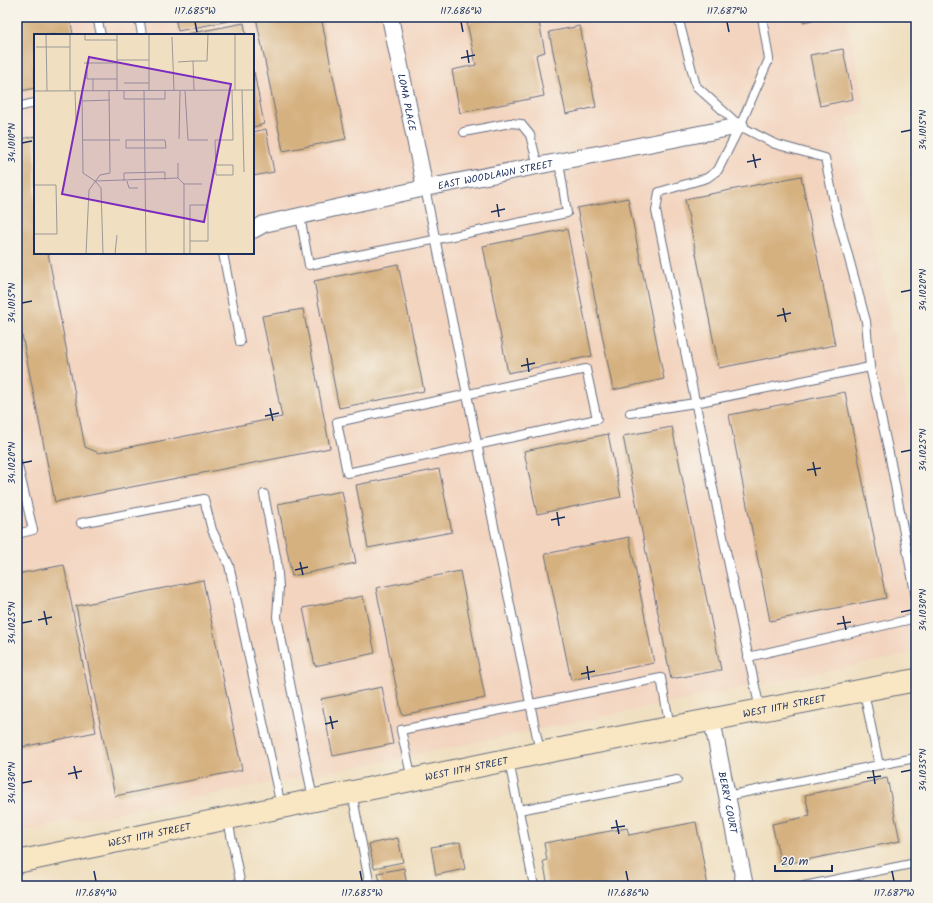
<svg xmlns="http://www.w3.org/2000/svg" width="933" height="903" viewBox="0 0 933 903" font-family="Kalam,sans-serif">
<rect width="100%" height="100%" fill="#f7f3e8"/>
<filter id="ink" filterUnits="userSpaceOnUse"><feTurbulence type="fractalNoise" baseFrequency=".025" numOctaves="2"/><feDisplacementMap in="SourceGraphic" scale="8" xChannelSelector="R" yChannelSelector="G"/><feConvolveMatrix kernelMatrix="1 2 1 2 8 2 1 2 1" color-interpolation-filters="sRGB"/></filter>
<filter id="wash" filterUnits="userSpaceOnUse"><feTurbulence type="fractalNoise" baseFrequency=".012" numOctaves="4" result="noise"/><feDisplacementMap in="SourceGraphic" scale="16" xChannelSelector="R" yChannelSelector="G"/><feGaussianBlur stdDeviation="0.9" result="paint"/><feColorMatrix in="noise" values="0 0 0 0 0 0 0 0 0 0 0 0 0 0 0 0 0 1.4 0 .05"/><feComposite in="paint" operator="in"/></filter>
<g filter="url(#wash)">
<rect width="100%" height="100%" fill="#f0dfc0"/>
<path fill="#f3d4bf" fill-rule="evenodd" d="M17,17H847L866,113L848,117L916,443V653L380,762L17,832ZM35,35H253V253H35Z"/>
<g id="blocks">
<g fill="#d6b180">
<path d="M17,17H70L73,35H35V88L17,92Z"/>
<path d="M175,17H243V18L178,31Z"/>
<path d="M256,17H321L346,139L283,151Z"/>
<path d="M476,17H538L545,52L536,55L544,96L460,113L452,70L476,65L467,23L476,21Z"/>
<path d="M802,17H822V18L803,22Z"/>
<path d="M244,23L246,35H188L187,34Z"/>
<path d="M580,26L596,107L566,114L549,32Z"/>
<path d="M843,49L853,99L820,106L810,55Z"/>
<path d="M254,72L264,124L253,127V73Z"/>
<path d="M266,129L274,172L253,176V132Z"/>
<path d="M35,136V253H48L85,447L99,453L282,417L262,316L303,309L330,448L55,502L17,310V140Z"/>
<path d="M801,176L835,345L719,368L685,199Z"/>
<path d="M628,198L664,379L613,390L577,208Z"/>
<path d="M567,229L592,356L508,373L483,246Z"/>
<path d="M398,264L424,391L339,408L314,281Z"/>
<path d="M845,392L886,598L770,621L729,415Z"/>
<path d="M672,427L721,670L671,679L623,436Z"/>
<path d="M608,434L621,497L537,514L524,451Z"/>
<path d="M439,469L452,532L368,548L356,485Z"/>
<path d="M342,491L356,563L292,576L278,504Z"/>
<path d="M629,537L654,663L571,680L545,554Z"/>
<path d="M64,565L96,732L17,748V574Z"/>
<path d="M460,571L485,698L402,715L376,588Z"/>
<path d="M203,580L242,770L115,796L76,606Z"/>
<path d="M363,596L375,653L315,666L303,608Z"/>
<path d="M382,687L393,744L333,756L321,699Z"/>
<path d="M887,778L900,841L781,865L772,824L810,816L805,795Z"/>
<path d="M696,822L708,886H548L543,861L547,860L544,843L627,828L629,835Z"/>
<path d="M398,838L403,862L374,868L369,844Z"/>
<path d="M460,842L465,869L436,875L431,847Z"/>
<path d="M404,868L407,886H381L378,873Z"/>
</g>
</g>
</g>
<g filter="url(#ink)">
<use href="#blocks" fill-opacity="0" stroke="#666d80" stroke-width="1"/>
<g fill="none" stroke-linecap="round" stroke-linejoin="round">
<defs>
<g id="lane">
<path d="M97,17L101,35"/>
<path d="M139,17L142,35"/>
<path d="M678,17L696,86L740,126L775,144L825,158L836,211L866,321L870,367L890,458L916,598"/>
<path d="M17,107L35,103"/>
<path d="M464,132L510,123L521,124L530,135L538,166"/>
<path d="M425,188L540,752"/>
<path d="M300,216L309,265L567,213L559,162"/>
<path d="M223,253L240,342"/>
<path d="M586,369L597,419L347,473L337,422Z"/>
<path d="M630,413L695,403L870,367"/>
<path d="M17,462L33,530L17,534"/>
<path d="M264,494L277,562L279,587L277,617L313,799"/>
<path d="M81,523L204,499L212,530L229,565L281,806"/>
<path d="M748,657L916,618"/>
<path d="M760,709C723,544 691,377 656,211L659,192L707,178L718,170L740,126L769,59L762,17"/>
<path d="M509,761L534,886"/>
<path d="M879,765L915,758L916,765"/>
<path d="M412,779L401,730L661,678L670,727"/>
<path d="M352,793L370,886"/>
<path d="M727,796L879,765L864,692"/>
<path d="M519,810L677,780"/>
<path d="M228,820L241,886"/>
<path d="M804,886L916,863"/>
</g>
<g id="street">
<path id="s1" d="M390,17L425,188"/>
<path id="s2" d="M253,230L264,224L425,188L740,126"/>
<path id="s3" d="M712,720L745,886"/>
</g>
<g id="secondary">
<path id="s4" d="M17,862L540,753L916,680"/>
</g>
</defs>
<use href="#lane" stroke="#666d80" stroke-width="10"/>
<use href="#street" stroke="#666d80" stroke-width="18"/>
<use href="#secondary" stroke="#666d80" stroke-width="24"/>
<use href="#lane" stroke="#fff" stroke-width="8"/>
<use href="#street" stroke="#fff" stroke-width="16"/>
<use href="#secondary" stroke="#f9e7c3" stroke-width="22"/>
</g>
</g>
<path fill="none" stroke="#1b2f5e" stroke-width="1.5" d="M195,22L197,32M461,22L463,32M727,22L729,32M467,50L469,63M461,58L475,55M901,132L911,130M22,143L32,141M753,154L756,168M747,162L761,159M497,204L499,217M491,212L505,209M901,292L911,290M22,303L32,301M783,308L786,322M777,316L791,313M527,358L529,372M521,366L535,363M270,408L273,421M265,416L279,413M901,452L911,450M813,462L816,476M22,463L32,461M807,470L821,468M557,512L559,526M551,520L565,517M300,562L303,575M295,570L308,567M44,611L47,625M901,612L911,610M843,616L846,630M38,620L52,617M22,623L32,621M837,624L851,622M587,666L589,680M581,674L595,671M330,716L333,729M325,724L338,721M74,766L77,779M873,770L875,784M901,772L911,770M68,774L82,771M867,778L881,776M22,783L32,781M616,820L619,834M611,828L625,826M94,871L96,881M360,871L362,881M626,871L628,881M892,871L894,881"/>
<g text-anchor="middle" stroke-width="3" stroke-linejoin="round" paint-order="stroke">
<g font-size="10" fill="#1b2f5e" stroke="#f7f3e8">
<text dy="4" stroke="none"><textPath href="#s1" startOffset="87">LOMA PLACE</textPath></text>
<text dy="4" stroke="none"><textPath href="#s2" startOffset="249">EAST WOODLAWN STREET</textPath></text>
<text dy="4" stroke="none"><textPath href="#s4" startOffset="783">WEST 11TH STREET</textPath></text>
<text dy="4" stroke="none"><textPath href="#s4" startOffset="459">WEST 11TH STREET</textPath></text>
<text dy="4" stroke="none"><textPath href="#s3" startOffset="84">BERRY COURT</textPath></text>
<text dy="4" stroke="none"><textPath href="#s4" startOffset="135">WEST 11TH STREET</textPath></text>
</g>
</g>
<g transform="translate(34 34)">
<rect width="220" height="220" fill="#f0dfc0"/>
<path fill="none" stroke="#9b9999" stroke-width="1" d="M12,0L13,57M36,0V57M51,0V6H83M83,0V57M201,0V56M138,3L140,57M2,13H36M83,26H115V0M115,26V57M159,27H173L174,0M144,28L159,27L160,56M50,29H83M53,37V45H59M90,49H115M208,56L210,138M0,57L220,56M41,57L42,88M48,57L49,139L61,147L67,154L69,220M59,57V45H83M90,57V65H131V57M110,57L112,220M151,57L154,106H174M48,67L76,66M145,105L146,57M49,106H86M92,106H131L132,114H92ZM144,129V144L150,150M182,131H199V141H182L181,106H199L198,56M61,147L144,144M90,147V139L131,138V146M93,147L95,154H104M0,151H22L23,200H0M156,207H174V171H156V220M52,220L55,156L66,141L76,139V136L75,57M81,220L83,201M150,220V150H168"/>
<path fill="#7b2cbf" fill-opacity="0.15" stroke="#7b2cbf" stroke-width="2" d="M55,23L197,50L170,188L28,160Z"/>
<rect width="220" height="220" fill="none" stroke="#1b2f5e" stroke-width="2"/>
</g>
<rect width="933" height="903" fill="none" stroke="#f7f3e8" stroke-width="44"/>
<path d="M775 865v6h57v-6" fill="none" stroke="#1b2f5e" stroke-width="2"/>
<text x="781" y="865" font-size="12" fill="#1b2f5e" stroke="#f7f3e8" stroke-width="3" paint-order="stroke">20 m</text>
<rect x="22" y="22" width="889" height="859" fill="none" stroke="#1b2f5e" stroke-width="1.5"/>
<g font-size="10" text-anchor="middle" fill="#1b2f5e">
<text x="195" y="14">117.685°W</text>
<text x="461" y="14">117.686°W</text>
<text x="727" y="14">117.687°W</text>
<text transform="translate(922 130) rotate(-90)" y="4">34.1015°N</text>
<text transform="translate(11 143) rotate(-90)" y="4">34.1010°N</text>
<text transform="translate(922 290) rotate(-90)" y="4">34.1020°N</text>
<text transform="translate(11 303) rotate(-90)" y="4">34.1015°N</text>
<text transform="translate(922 450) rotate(-90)" y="4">34.1025°N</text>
<text transform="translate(11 463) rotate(-90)" y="4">34.1020°N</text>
<text transform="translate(922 610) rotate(-90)" y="4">34.1030°N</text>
<text transform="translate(11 623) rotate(-90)" y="4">34.1025°N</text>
<text transform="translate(922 770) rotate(-90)" y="4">34.1035°N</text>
<text transform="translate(11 783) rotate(-90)" y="4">34.1030°N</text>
<text x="96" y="896">117.684°W</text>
<text x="362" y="896">117.685°W</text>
<text x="628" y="896">117.686°W</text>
<text x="894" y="896">117.687°W</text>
</g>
</svg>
